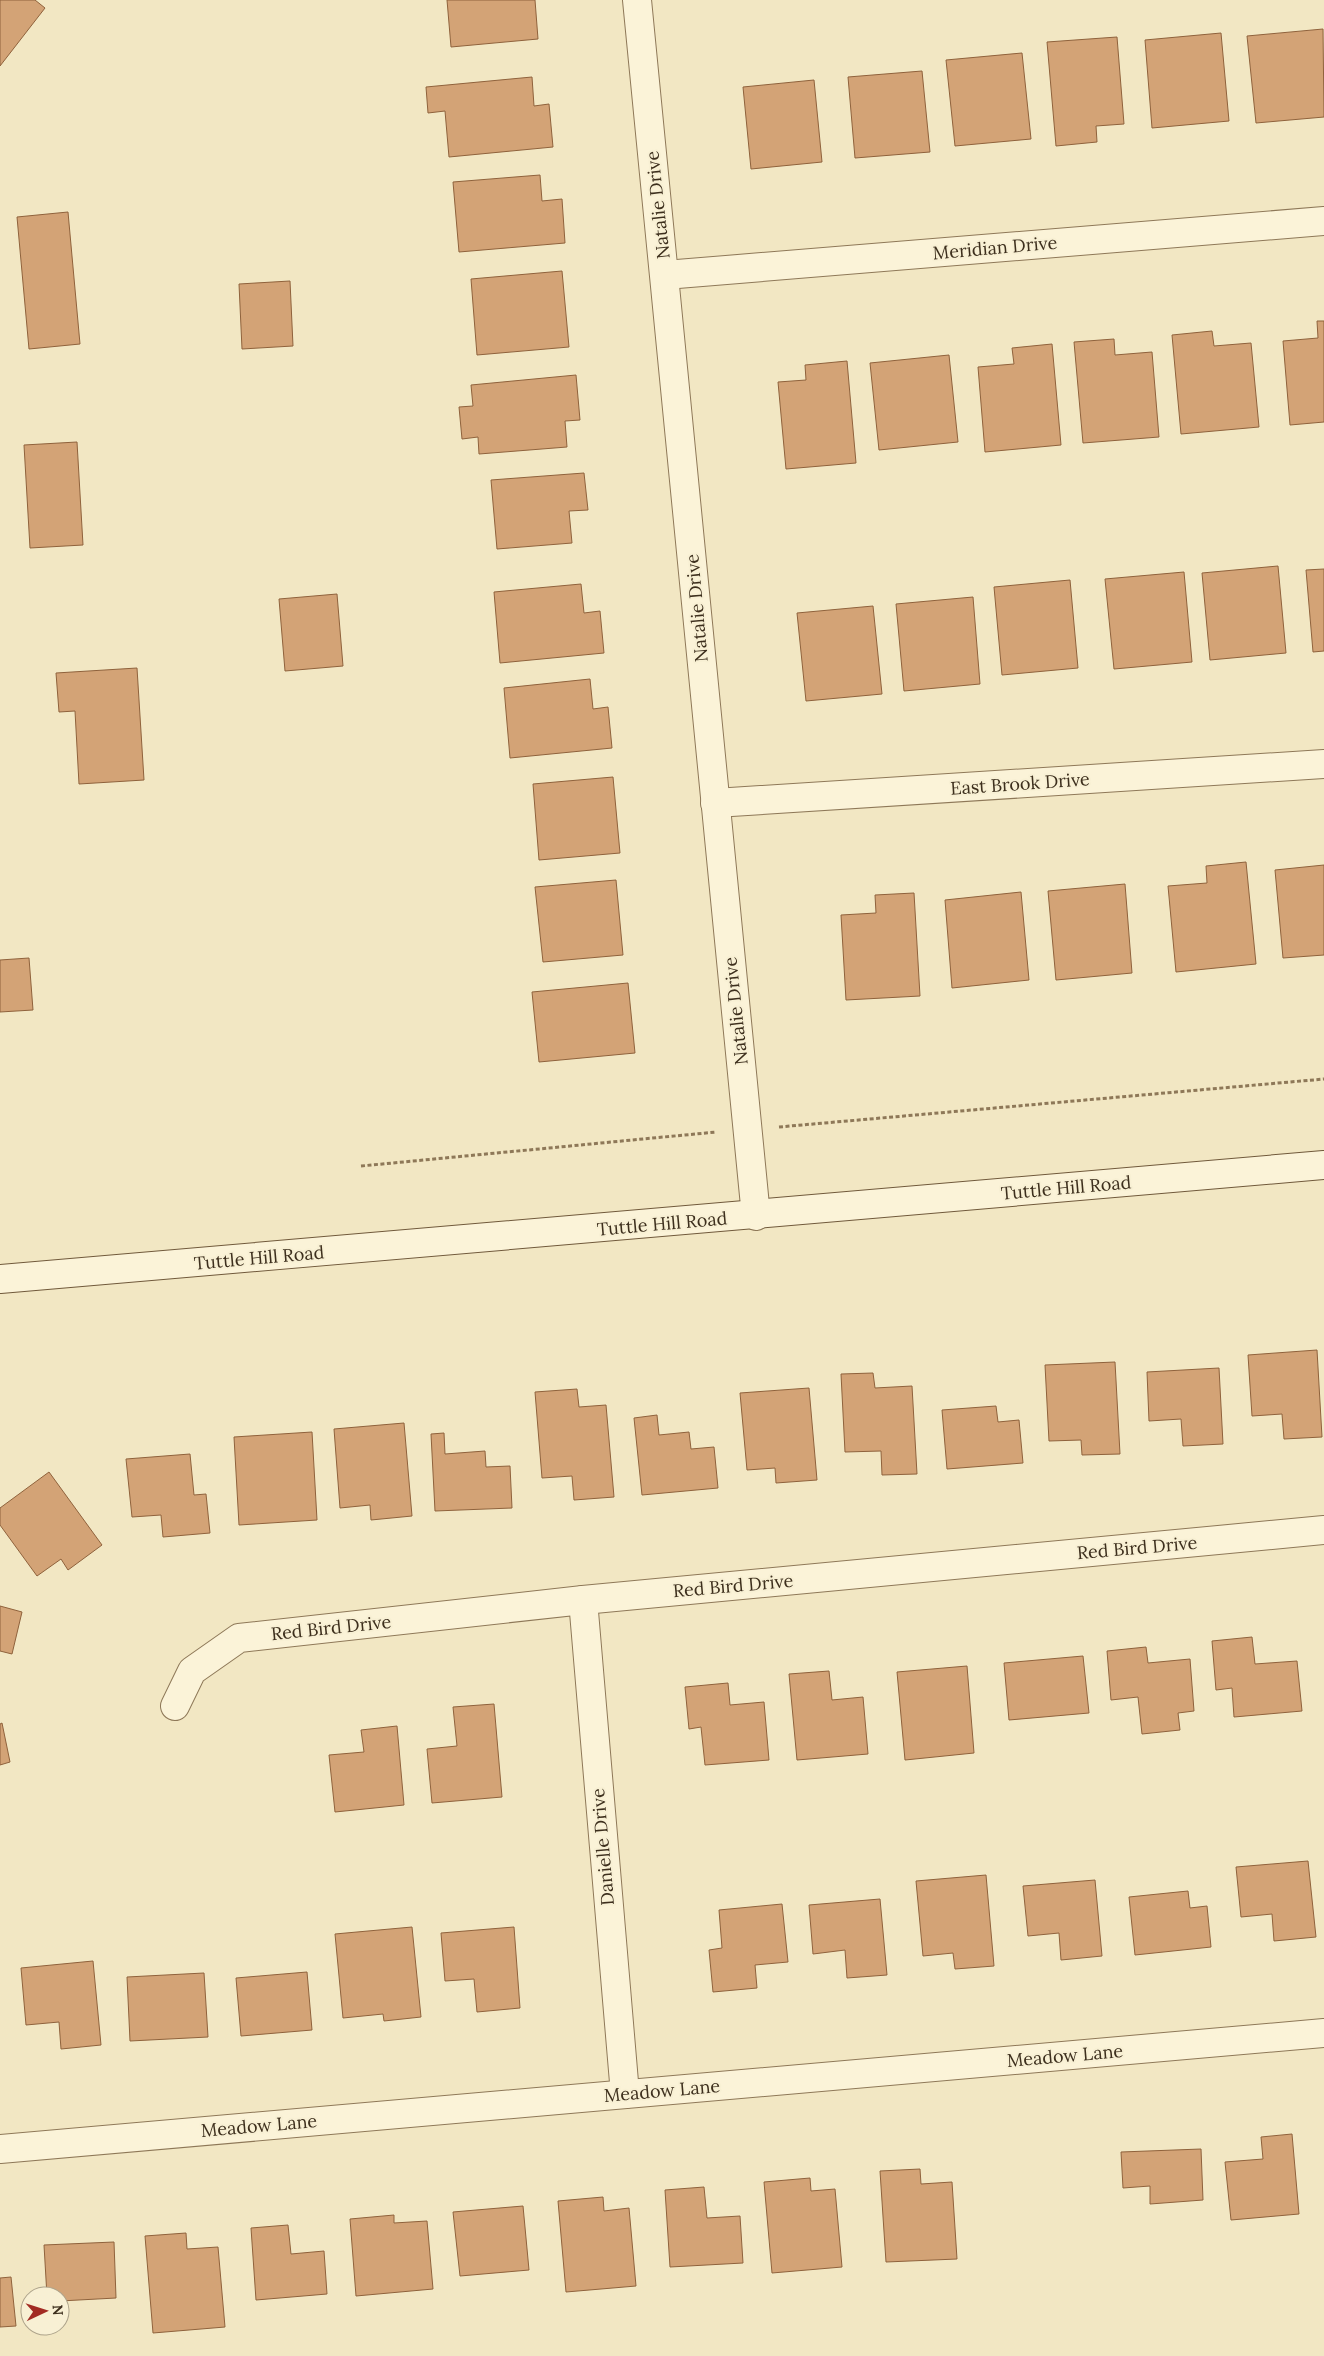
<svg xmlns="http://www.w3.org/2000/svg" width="1324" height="2356" viewBox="0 0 1324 2356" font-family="Lora,serif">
<rect width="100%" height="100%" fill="#f2e7c3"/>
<g fill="#d3a376" stroke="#8f623c">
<path d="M0,0H35L45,8L0,66Z"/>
<path d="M447,0H535L538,39L451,47Z"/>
<path d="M1323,29L1324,117L1256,123L1247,36Z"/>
<path d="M1221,33L1229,121L1152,128L1145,40Z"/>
<path d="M1117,37L1124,124L1096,126L1097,142L1056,146L1047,42Z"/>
<path d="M1022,53L1031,139L955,146L946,60Z"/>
<path d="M922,71L930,152L855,158L848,77Z"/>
<path d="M532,77L534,106L549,104L553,147L449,157L445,111L428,113L426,87Z"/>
<path d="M814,80L822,162L751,169L743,87Z"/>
<path d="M540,175L542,201L562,199L565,243L459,252L453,182Z"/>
<path d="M68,212L80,344L29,349L17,217Z"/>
<path d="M562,271L569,347L477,355L471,279Z"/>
<path d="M290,281L293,346L242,349L239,284Z"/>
<path d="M1317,321H1324V422L1290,425L1283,341L1318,338Z"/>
<path d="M1212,331L1214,346L1251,343L1259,427L1181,434L1172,335Z"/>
<path d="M1114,339L1115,355L1152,352L1159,437L1083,443L1074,342Z"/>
<path d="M1052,344L1061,445L985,452L978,367L1014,364L1012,348Z"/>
<path d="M949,355L958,442L879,450L870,363Z"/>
<path d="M847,361L856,463L786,469L778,382L806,380L805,365Z"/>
<path d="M576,375L580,420L565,421L567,447L479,454L478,437L462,439L459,407L473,406L471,385Z"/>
<path d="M77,442L83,545L30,548L24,445Z"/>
<path d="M584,473L588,510L569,511L572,543L497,549L491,480Z"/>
<path d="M1278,566L1286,653L1210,660L1202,573Z"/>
<path d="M1324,569V651L1313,652L1306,570Z"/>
<path d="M1184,572L1192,662L1114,669L1105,579Z"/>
<path d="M1070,580L1078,668L1002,675L994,587Z"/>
<path d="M581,584L584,613L600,611L604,653L500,663L494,592Z"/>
<path d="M337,594L343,666L285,671L279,599Z"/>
<path d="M973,597L980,684L904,691L896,604Z"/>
<path d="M873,606L882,694L806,701L797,613Z"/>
<path d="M137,668L144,780L79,784L75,711L59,712L56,673Z"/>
<path d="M590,679L593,709L608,707L612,748L510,758L504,688Z"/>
<path d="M613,777L620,853L539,860L533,784Z"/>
<path d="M1246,862L1256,964L1176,972L1168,886L1207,883L1206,866Z"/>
<path d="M1324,865V955L1283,958L1275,870Z"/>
<path d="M616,880L623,955L543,962L535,887Z"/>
<path d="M1125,884L1132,973L1056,980L1048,891Z"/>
<path d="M1021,892L1029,980L952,988L945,900Z"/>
<path d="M914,893L920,996L846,1000L841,915L876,913L875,895Z"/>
<path d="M29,958L33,1010L0,1012V960Z"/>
<path d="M628,983L635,1053L539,1062L532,992Z"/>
<path d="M1317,1350L1322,1437L1284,1439L1282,1414L1252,1416L1248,1355Z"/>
<path d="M1115,1362L1120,1454L1082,1455L1081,1440L1049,1441L1045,1365Z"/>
<path d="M1219,1368L1223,1444L1183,1446L1181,1419L1149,1421L1147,1372Z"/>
<path d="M873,1373L875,1388L912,1386L917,1474L882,1475L881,1451L845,1452L841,1374Z"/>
<path d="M809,1388L817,1480L776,1483L775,1468L747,1470L740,1393Z"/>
<path d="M577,1389L579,1407L606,1405L614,1497L574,1500L572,1476L542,1478L535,1392Z"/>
<path d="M996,1406L998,1422L1019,1420L1023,1463L947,1469L942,1410Z"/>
<path d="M657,1415L659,1435L689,1432L691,1449L714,1447L718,1488L642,1495L634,1418Z"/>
<path d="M404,1423L412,1516L371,1520L370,1505L340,1508L334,1429Z"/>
<path d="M312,1432L317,1520L239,1525L234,1437Z"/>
<path d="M444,1433L445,1454L485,1451L486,1467L510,1466L512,1508L435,1511L431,1434Z"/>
<path d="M190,1454L194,1495L206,1494L210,1533L163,1537L161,1515L132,1517L126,1459Z"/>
<path d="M49,1472L102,1545L68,1570L61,1559L37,1576L0,1525V1508Z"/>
<path d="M0,1606L22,1612L12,1654L0,1651Z"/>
<path d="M1252,1637L1255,1664L1297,1661L1302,1711L1234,1717L1232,1688L1216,1690L1212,1641Z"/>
<path d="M1146,1647L1148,1663L1190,1659L1194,1711L1178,1713L1180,1730L1142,1734L1138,1697L1111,1700L1107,1651Z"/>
<path d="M1083,1656L1089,1713L1009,1720L1004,1663Z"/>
<path d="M967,1666L974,1753L905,1760L897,1672Z"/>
<path d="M829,1671L832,1700L863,1697L868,1754L797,1760L789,1674Z"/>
<path d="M728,1683L730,1705L764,1702L769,1760L705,1765L701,1727L689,1729L685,1687Z"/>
<path d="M494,1704L502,1797L432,1803L427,1749L457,1746L453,1707Z"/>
<path d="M2,1723L10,1762L0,1765V1724Z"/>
<path d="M397,1726L404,1805L335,1812L329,1755L364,1752L361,1730Z"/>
<path d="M1308,1861L1316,1937L1274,1941L1272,1914L1241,1917L1236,1867Z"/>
<path d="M986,1875L994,1966L955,1969L953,1953L923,1956L916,1881Z"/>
<path d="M1095,1880L1102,1956L1061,1960L1059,1933L1028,1936L1023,1886Z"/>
<path d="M1188,1891L1190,1908L1207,1906L1211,1947L1135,1955L1129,1897Z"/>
<path d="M880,1899L887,1975L847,1978L845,1950L813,1954L809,1905Z"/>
<path d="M782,1904L788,1962L755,1965L757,1988L713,1992L709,1950L722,1948L719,1910Z"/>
<path d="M412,1927L421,2017L384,2021L383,2014L343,2018L335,1934Z"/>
<path d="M514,1927L520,2008L477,2012L474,1979L445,1981L441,1933Z"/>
<path d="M93,1961L101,2045L61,2049L59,2022L26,2025L21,1968Z"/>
<path d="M307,1972L312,2030L241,2036L236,1978Z"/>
<path d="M204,1973L208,2037L130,2041L127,1977Z"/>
<path d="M1292,2134L1299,2214L1231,2220L1225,2162L1263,2159L1261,2137Z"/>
<path d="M1201,2149L1203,2200L1150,2204V2186L1123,2188L1121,2152Z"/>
<path d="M920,2169L921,2184L952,2182L957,2259L886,2262L880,2171Z"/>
<path d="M810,2178L811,2191L835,2189L842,2267L772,2273L764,2182Z"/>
<path d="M704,2187L707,2218L740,2216L743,2263L670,2267L665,2190Z"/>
<path d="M603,2197L604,2211L629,2208L636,2286L566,2292L558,2201Z"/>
<path d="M523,2206L529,2270L460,2276L453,2212Z"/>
<path d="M394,2215V2223L427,2221L433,2289L356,2296L350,2219Z"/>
<path d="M288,2225L291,2254L324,2251L327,2294L256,2300L251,2228Z"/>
<path d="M186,2233L187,2249L218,2247L225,2327L153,2333L145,2236Z"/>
<path d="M114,2242L116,2298L60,2301V2296H47L44,2245Z"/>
<path d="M11,2277L16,2326L0,2327V2278Z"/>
</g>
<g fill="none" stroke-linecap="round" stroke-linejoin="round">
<defs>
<g id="minor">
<path d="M637,0L756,1216"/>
<path d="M665,275L1324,221"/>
<path d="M715,803L1324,764"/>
<path d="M583,1600L625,2094"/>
<path d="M175,1706L192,1671L239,1638L583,1600L1324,1530"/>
<path d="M0,2149L1324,2033"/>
</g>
<path id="secondary" d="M0,1279L1324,1165"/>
</defs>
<use href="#minor" stroke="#8e7858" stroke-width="30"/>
<use href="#secondary" stroke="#70593b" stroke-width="30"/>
<g stroke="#8e7858" stroke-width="3" stroke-dasharray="4 2.5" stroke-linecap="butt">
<path d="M779,1127L1324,1079"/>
<path d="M361,1166L716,1132"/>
</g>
<use href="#minor" stroke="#fbf3d8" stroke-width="28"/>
<use href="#secondary" stroke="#fbf3d8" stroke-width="28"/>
</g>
<g text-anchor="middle" stroke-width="4" stroke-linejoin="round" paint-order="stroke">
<g font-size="18" fill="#3d2f1d" stroke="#f8f0d4">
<text transform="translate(658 205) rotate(-96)" y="6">Natalie Drive</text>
<text transform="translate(995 248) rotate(-5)" y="6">Meridian Drive</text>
<text transform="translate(697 608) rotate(-95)" y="6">Natalie Drive</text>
<text transform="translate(1020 784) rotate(-4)" y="6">East Brook Drive</text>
<text transform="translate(736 1011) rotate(-96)" y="6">Natalie Drive</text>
<text transform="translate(1066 1188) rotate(-5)" y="6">Tuttle Hill Road</text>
<text transform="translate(662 1224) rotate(-5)" y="6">Tuttle Hill Road</text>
<text transform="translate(259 1258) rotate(-5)" y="6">Tuttle Hill Road</text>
<text transform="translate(1137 1548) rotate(-5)" y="6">Red Bird Drive</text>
<text transform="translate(733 1586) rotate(-5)" y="6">Red Bird Drive</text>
<text transform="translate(331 1628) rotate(-6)" y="6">Red Bird Drive</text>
<text transform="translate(603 1847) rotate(-95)" y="6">Danielle Drive</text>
<text transform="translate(1065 2056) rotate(-5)" y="6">Meadow Lane</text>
<text transform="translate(662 2091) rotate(-5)" y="6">Meadow Lane</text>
<text transform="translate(259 2126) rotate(-5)" y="6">Meadow Lane</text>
</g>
</g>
<g transform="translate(45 2311) rotate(86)"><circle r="24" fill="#f8f0d4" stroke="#ada38b"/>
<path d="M0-4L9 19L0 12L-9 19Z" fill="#a22b23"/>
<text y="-8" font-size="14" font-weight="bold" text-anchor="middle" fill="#3d2f1d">N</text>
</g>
</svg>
